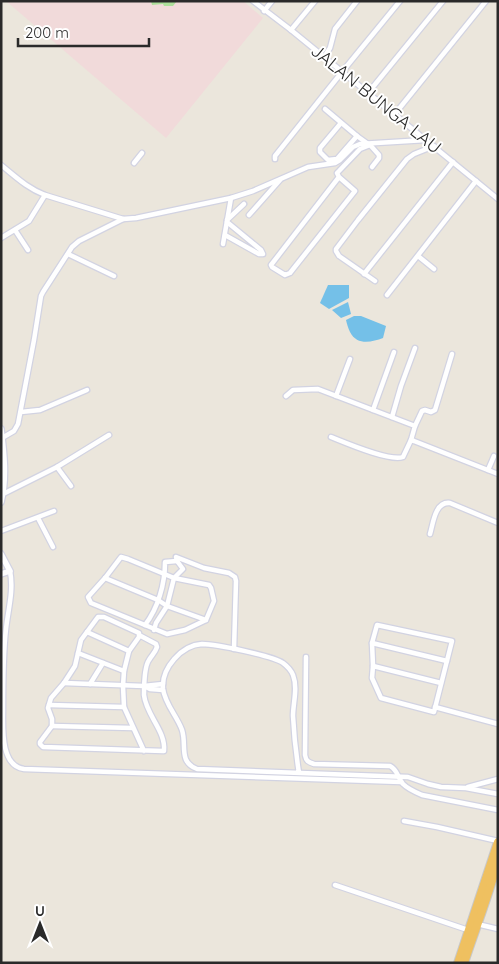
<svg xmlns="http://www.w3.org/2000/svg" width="499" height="964" viewBox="0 0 499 964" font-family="Quicksand,sans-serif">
<rect width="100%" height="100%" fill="#ebe6dc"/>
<path fill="#f1dada" d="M6,1H243L263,18L166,138Z"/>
<path fill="#addf9b" d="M151,1H177L173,6H164L163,4L152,5Z"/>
<g fill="#74c0e8">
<path d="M328,285H349V298L329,309L320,303Z"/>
<path d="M348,302L351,314L341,318L332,310Z"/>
<path d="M354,316H361L386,326L383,338C372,342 357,346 350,332C348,328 347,324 346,320Z"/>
</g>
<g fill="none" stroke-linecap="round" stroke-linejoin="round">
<defs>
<g id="minor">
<path d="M253,1L291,30L498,199"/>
<path d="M264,11L272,1"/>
<path d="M291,30L315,1"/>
<path d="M324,57L330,48L335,29L357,1"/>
<path d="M368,93L443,1"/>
<path d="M325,109L357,136L371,146L379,155V158L372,167"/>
<path d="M394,115L486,1"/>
<path d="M341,123L320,148V152L328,160L337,159L357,136"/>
<path d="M275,159V156L342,72L400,1"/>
<path d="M134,163L142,153"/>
<path d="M1,165C16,177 27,188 45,195L123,219L136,218L231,198L253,191L308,167L335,163L340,160L353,147L360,144L426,140"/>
<path d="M339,177L355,191L290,273L285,275L272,267L271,265L339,177L337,173L339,171L360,149L370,145"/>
<path d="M249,215L280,180"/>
<path d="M227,220L244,204"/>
<path d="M15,230L28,250"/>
<path d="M225,235L259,254H263L261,250L227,222"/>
<path d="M1,238L29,221L45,195"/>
<path d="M223,244L231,198"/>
<path d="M68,254L114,276"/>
<path d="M418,256L434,269"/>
<path d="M364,274L453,162"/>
<path d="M375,281L339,256L336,251V249L358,220L407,159L414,154L434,146"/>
<path d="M387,295L476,181"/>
<path d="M286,396L293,390L318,389L415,426L411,440L414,441L498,474"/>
<path d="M336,396L350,359"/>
<path d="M373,410L394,352"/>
<path d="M21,412L40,410L87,390"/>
<path d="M392,417L401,386L415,348"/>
<path d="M415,426L422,411L425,410L431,412L435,410L452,354"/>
<path d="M331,437C346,443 390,462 403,457L411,440"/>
<path d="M2,438L14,431L18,424L34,340L41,296L43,292L72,247L79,241L123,219"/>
<path d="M57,467L71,486"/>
<path d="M488,470L494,456"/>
<path d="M3,494L57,467L109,435"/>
<path d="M38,518L53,547"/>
<path d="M1,531L54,511"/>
<path d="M430,534C433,524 435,501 450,503L498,523"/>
<path d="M121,557L128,559L174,578L209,585L211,588L214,601L206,620L185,630L167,634L91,603L88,597L105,578Z"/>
<path d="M10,571C14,590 8,610 6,629C3,655 3,682 3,709C3,727 0,766 24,769L401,782"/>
<path d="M105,578L158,600L167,606L206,620"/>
<path d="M145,625C158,608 165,584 165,562L177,561"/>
<path d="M377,625L452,641L434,712L381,698L372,678L373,666L372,643Z"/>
<path d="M154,630L156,623L167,606L174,578L183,569L177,561L176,557L204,568L229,573L235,577L236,581L234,649"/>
<path d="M87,632L129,651"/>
<path d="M139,635L156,644L157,647C155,653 152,655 149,660C144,667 144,687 144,695C146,715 166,731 164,751H163L43,747L40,744V742L52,726V719L48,708L51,698L64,683L75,666L81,640L98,617H104L139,633V637L129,651L124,671L123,686L124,707L144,751"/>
<path d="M372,643L447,661"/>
<path d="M78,653L124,671"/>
<path d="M306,657L305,755C306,761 308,762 314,764L390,766C398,770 397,777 403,784C408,789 415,792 422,795L498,810"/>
<path d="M373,666L441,683"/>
<path d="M64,683L144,686L150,689L163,690"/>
<path d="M90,684L103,663"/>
<path d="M144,686L163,684"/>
<path d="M49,705L124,707"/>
<path d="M435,707L498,724"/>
<path d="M52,726L133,728"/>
<path d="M299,773C296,754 294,736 293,716C293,703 298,688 293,675C291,670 287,666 283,663C273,656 216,644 202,644C182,645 161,668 163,689C165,704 177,716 182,730C187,745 178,762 197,769L408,777L428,784L441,787L466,788L498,794"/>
<path d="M468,787L498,779"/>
<path d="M404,821L437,827L498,841"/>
<path d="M335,885L468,930"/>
<path d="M477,924L498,929"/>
</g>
<g id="tertiary">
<path d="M1,429C4,453 7,478 1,502"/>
<path d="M1,554L10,571L1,574"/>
</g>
<g id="trunk">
<path d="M458,963L498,842"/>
<path d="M464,963C475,929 489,895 498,860"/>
</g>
</defs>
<use href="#minor" stroke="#d2d3e2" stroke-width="7"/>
<use href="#tertiary" stroke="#d2d3e2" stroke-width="8"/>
<use href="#trunk" stroke="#c8c8c8" stroke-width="10"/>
<use href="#minor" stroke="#fff" stroke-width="4.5"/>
<use href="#tertiary" stroke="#fff" stroke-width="5.5"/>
<use href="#trunk" stroke="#efc060" stroke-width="8"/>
</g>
<g text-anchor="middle" stroke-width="4" stroke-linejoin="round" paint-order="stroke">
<g font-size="18" fill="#2a2a2a" stroke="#fff">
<text transform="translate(376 99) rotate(39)" y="6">JALAN BUNGA LAU</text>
</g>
</g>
<rect width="499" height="964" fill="none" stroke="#2a2a2a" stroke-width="5"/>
<g transform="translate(40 924)" stroke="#ffffff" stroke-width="4" paint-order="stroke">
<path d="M0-4L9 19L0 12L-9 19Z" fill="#2a2a2a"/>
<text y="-8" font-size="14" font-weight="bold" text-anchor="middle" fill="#2a2a2a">U</text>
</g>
<path d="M18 38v8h131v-8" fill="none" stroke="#2a2a2a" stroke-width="2.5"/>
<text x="25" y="38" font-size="15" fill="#2a2a2a" stroke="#ffffff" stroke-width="4" paint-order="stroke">200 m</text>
</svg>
